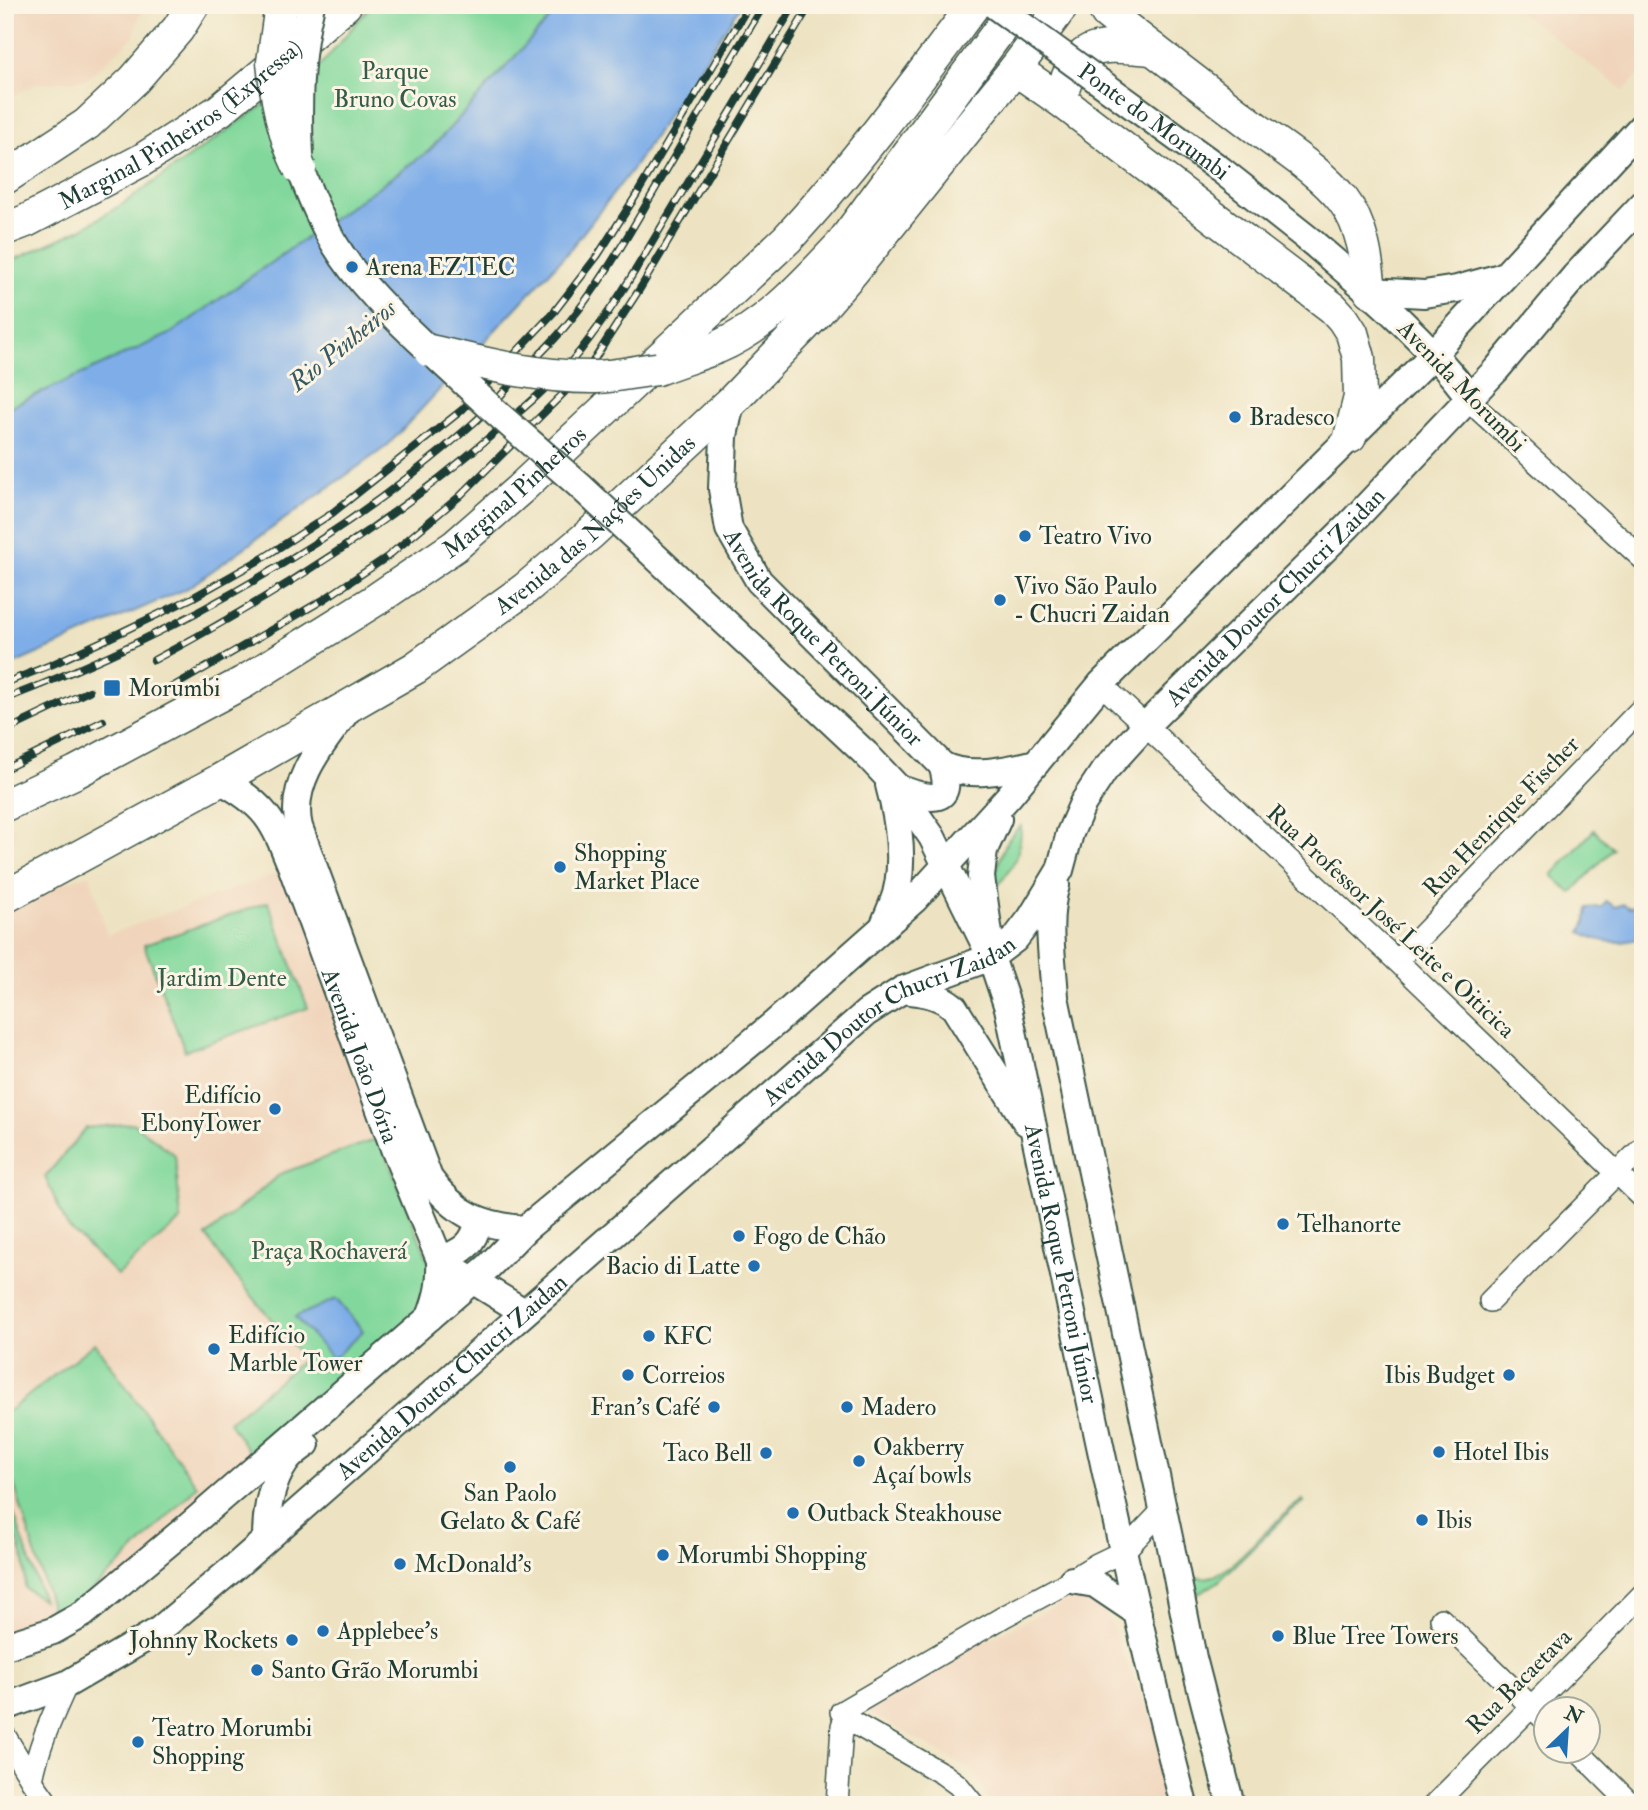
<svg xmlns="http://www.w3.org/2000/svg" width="1648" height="1810" viewBox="0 0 1648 1810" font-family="'IM FELL Double Pica',serif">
<rect width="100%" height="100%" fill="#fcf5e5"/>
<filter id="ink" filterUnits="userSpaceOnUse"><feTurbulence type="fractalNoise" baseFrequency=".0143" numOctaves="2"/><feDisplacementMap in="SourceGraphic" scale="14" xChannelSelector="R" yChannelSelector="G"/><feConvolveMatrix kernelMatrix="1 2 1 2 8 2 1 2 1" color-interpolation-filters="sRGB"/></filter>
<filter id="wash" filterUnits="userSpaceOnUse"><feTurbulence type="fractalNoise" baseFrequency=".00686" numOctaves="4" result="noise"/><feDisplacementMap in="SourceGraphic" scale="28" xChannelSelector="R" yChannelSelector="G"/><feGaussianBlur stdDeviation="1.57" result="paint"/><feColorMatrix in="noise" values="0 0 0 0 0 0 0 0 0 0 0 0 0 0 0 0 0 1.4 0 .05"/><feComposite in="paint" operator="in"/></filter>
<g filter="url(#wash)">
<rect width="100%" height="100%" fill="#ede3c2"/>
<g fill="#f0d5bc">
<path d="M5,5H143L133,37L87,79L36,84L5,100Z"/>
<path d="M1511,5H1643V70L1624,91Z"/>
<path d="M291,868L438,1295L139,1567L5,1646V904L90,874L107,935Z"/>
<path d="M1095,1587L1128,1666L1163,1742L1181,1805H991L974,1771L864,1710L981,1642Z"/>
</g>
<g fill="#82d89c" stroke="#508a68" stroke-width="2">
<path d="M371,5H562L429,151L170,334L5,409V264L81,229L124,203L322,64Z"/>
<path d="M1021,826C1021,855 1014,866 996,888L992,886C999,864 1002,840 1021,826Z"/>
<path d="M1594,830L1613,849L1571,893L1552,875Z"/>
<path d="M268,902L308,1008L185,1051L144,945Z"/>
<path d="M133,1123L175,1155L181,1220L117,1275L67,1226L45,1177L86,1128Z"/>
<path d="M379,1138L432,1270L419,1311L252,1456L229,1422L304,1359L229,1268L206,1236L280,1174Z"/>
<path d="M95,1343L197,1486L129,1556L56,1623L5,1454V1414Z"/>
<path d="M5,1488L43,1600L25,1588L24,1561L17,1538L5,1539Z"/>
<path d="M1303,1500L1304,1502L1291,1511L1218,1582L1198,1594L1193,1576L1204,1578L1214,1576L1228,1568L1290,1509Z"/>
</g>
<g fill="#7eade8" stroke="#4e758e" stroke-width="2">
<path d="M562,5H741L634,167L568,252L387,446L188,588L5,668V409L170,334L429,151Z"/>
<path d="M1643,900V924L1639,926L1643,937C1621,945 1601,944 1581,932L1586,922L1588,908L1602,907L1606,901L1616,907L1623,904L1630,908Z"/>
<path d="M336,1299L363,1331L333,1359L295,1317Z"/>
</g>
</g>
<g filter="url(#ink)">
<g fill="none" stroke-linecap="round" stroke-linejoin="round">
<defs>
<g id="minor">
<path d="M1470,398L1480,411L1643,559"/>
<path d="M1101,684L1397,961L1643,1198"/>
<path d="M1397,961L1643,707"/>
<path d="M1490,1301L1643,1147"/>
<path d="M1441,1619L1546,1721"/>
<path d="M5,1736L32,1781L49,1805"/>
<path d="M1577,1750L1632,1805"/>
<path d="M32,1781C38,1746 53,1715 67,1684"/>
<path d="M837,1805L842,1726L845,1718"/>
<path d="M974,1805L958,1785L943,1774L845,1718L841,1712L1005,1616L1061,1586L1097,1564L1124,1551L1163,1510"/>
<path d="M1434,1805L1643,1594"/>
</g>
<g id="major">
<path d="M300,169C310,194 320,220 334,243C359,285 395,318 430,351"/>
<path d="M1312,242C1368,290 1425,338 1470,398"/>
<path d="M1370,291L1424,294L1457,289L1504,276"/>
<path id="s1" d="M731,402L724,436L722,489L729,529L759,581L942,765C967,779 1008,770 1036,763"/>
<path d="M350,707C324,742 288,781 299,827L429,1178C455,1214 481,1226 525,1229"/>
<path id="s2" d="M866,754L898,788L932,837L991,957L1008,1008C1065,1274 1116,1542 1184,1805"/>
<path id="s3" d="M220,780C266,805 273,820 292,868L395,1151L440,1260L524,1312"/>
<path d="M898,788C925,798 956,809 942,765"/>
<path d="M1056,885C1045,921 1053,960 1055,997L1171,1547L1193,1658L1231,1805"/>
<path d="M884,925C888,914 893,904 896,894C905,859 898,818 889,785"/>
<path d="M990,941L981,877L984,850L998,819"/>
<path d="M902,990C922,992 938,994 954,1007L1026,1122"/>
<path d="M430,1317C438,1296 441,1282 440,1260C463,1251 474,1245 479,1220"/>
<path d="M266,1538C266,1513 271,1484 285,1463C290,1455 299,1449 306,1444"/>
<path d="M1072,1580L1095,1584L1138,1613"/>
<path d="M5,1646L53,1631L83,1614L189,1526L489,1266L525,1229L775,1023L915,899L1009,796L1101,684L1422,366L1643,125"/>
<path id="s4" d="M5,1707L67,1684L158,1631L237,1565L866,1013L902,990L991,957L1015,939L1031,918L1060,870L1070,833L1083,803L1104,771L1145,726L1348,526L1438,431L1496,370L1575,276L1643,204"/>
</g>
<g id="highway">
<path d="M1102,5L1107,13C1156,52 1206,90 1256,128C1284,149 1321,172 1343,200C1363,226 1367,260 1370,291"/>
<path d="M1015,69L1060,100L1333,308L1343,319L1352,333L1359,358L1360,397L1350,437"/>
<path d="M1060,100C1076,39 1099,45 1153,49"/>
<path d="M5,178L87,124L134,80L178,29L193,5"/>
<path id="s5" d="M5,229L26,221L142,160L220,110L345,5"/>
<path d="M657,369C677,361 698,355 718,347C767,326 805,283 841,245L1018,5"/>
<path id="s6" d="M5,805L76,772L244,682L377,599L455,546L519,490L787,239C855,166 914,85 974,5"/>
<path id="s7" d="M5,897L220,780L415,668L525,589L590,534L731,402L814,316L853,271L1015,69L1063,5"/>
</g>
</defs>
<use href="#minor" stroke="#3e5649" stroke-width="24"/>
<use href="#major" stroke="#3e5649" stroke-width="30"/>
<use href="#highway" stroke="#3e5649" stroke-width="35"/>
<use href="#minor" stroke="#fff" stroke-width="21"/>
<use href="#major" stroke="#fff" stroke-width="26"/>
<use href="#highway" stroke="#fff" stroke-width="32"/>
<defs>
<g id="rail">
<path d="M154,660C274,596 389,524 492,435C523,409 554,383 580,351C614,308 641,261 669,214C711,145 753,75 794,5"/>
<path d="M5,683L53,664L107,639L192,598L263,558L331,514L462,410L554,312L598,255L637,194L749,5"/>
<path d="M167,690L323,600L387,557L460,496L588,369L641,287L810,5"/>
<path d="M5,699C174,634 334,546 470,426C489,410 505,390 522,372C538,356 555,340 569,322C602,282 627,237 653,193C690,130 726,67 764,5"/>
<path d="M5,731L89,691"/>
<path d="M5,769L103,721"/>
</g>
</defs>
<use href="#rail" stroke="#1f3d34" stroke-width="8"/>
<use href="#rail" stroke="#fcf5e5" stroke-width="5" stroke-dasharray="16" stroke-linecap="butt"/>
<defs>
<g id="major-bridge">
<path id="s8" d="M994,5L1221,170L1312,242"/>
<path d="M300,156C298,106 298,55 311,5"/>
<path d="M430,351L499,415L580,486L866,754"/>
</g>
<g id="highway-bridge">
<path d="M281,5L273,62C275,86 279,111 286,133C289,146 295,158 300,169"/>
<path d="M430,351C485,364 541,378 597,377C617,376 638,371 657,369"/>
</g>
</defs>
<use href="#major-bridge" stroke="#3e5649" stroke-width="30" stroke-linecap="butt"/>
<use href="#highway-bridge" stroke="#3e5649" stroke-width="35" stroke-linecap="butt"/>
<use href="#major-bridge" stroke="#fff" stroke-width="26"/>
<use href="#highway-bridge" stroke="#fff" stroke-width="32"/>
</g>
</g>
<g fill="#1f6fb2" stroke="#fcf5e5" stroke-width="2.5">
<circle cx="352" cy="267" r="7"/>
<circle cx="1235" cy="417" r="7"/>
<circle cx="1025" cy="536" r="7"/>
<circle cx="1000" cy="600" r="7"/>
<rect x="103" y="679" width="18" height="18" rx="3.5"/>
<circle cx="560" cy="867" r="7"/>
<circle cx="275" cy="1109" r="7"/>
<circle cx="1283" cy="1224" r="7"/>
<circle cx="739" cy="1236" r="7"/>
<circle cx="754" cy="1266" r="7"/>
<circle cx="649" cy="1336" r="7"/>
<circle cx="214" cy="1349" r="7"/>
<circle cx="628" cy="1375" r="7"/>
<circle cx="1509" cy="1375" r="7"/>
<circle cx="714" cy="1407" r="7"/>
<circle cx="847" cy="1407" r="7"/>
<circle cx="1439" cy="1452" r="7"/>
<circle cx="766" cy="1453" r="7"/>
<circle cx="859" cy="1461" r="7"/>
<circle cx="510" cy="1467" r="7"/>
<circle cx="793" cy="1513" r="7"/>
<circle cx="1422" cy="1520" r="7"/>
<circle cx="663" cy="1555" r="7"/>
<circle cx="400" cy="1564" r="7"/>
<circle cx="323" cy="1631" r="7"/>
<circle cx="1278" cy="1636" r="7"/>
<circle cx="292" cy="1640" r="7"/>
<circle cx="257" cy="1670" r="7"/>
<circle cx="138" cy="1742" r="7"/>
</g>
<g text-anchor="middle" stroke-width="6" stroke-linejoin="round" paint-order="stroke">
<g font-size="24" fill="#335c49" stroke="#fcf5e5">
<text x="395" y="79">Parque<tspan x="395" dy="28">Bruno Covas</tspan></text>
<text x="222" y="986">Jardim Dente</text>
<text x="329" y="1259">Praça Rochaverá</text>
</g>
<g font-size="24" fill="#1f3d34" stroke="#fcf5e5">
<text dy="8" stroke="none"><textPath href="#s8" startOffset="198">Ponte do Morumbi</textPath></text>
<text dy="8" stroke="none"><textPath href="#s5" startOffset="205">Marginal Pinheiros (Expressa)</textPath></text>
<text transform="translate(1462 386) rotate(46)" y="8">Avenida Morumbi</text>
<text dy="8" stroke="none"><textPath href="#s6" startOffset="600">Marginal Pinheiros</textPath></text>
<text dy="8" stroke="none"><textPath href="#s7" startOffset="700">Avenida das Nações Unidas</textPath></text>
<text dy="8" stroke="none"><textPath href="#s4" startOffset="1715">Avenida Doutor Chucri Zaidan</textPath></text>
<text dy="8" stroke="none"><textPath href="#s1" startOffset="273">Avenida Roque Petroni Júnior</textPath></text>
<text transform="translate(1501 816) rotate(-46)" y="8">Rua Henrique Fischer</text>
<text transform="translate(1391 921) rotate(43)" y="8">Rua Professor José Leite e Oiticica</text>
<text dy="8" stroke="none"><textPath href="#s4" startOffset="1127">Avenida Doutor Chucri Zaidan</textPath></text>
<text dy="8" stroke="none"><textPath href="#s3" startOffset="317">Avenida João Dória</textPath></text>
<text dy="8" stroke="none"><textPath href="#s2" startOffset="555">Avenida Roque Petroni Júnior</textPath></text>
<text dy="8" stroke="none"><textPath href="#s4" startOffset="560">Avenida Doutor Chucri Zaidan</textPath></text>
<text transform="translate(1519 1681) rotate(-45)" y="8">Rua Bacaetava</text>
</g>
<g font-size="24" fill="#1f3d34" stroke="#fcf5e5" text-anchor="start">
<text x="366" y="275">Arena EZTEC</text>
<text x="1249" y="425">Bradesco</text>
<text x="1039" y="544">Teatro Vivo</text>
<text x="1014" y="594">Vivo São Paulo<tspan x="1014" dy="28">- Chucri Zaidan</tspan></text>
<text x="128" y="696">Morumbi</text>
<text x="574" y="861">Shopping<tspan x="574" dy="28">Market Place</tspan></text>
<text x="261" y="1103" text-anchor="end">Edifício<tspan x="261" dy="28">EbonyTower</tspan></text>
<text x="1297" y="1232">Telhanorte</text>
<text x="753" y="1244">Fogo de Chão</text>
<text x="740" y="1274" text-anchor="end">Bacio di Latte</text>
<text x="228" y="1343">Edifício<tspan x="228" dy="28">Marble Tower</tspan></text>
<text x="663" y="1344">KFC</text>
<text x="642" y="1383">Correios</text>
<text x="1495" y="1383" text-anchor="end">Ibis Budget</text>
<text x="700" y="1415" text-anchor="end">Fran's Café</text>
<text x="861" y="1415">Madero</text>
<text x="873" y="1455">Oakberry<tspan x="873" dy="28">Açaí bowls</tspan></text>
<text x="1453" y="1460">Hotel Ibis</text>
<text x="752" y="1461" text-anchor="end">Taco Bell</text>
<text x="510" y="1501" text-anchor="middle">San Paolo<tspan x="510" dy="28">Gelato &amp; Café</tspan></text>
<text x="807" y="1521">Outback Steakhouse</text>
<text x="1436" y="1528">Ibis</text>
<text x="677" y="1563">Morumbi Shopping</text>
<text x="414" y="1572">McDonald's</text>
<text x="337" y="1639">Applebee's</text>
<text x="1292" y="1644">Blue Tree Towers</text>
<text x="278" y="1648" text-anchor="end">Johnny Rockets</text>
<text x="271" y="1678">Santo Grão Morumbi</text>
<text x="152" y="1736">Teatro Morumbi<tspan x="152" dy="28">Shopping</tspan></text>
</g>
<g font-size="26" font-style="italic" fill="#375961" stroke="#fcf5e5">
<text transform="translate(342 345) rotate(-39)" y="9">Rio Pinheiros</text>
</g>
</g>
<rect width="1648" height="1810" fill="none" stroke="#fcf5e5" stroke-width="28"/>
<g transform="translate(1567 1730) rotate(25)"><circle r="33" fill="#fcf5e5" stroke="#a4ab9e" stroke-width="2"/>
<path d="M0-5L12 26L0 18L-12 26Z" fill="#1f6fb2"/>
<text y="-10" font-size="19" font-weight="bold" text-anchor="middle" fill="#1f3d34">N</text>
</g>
</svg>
